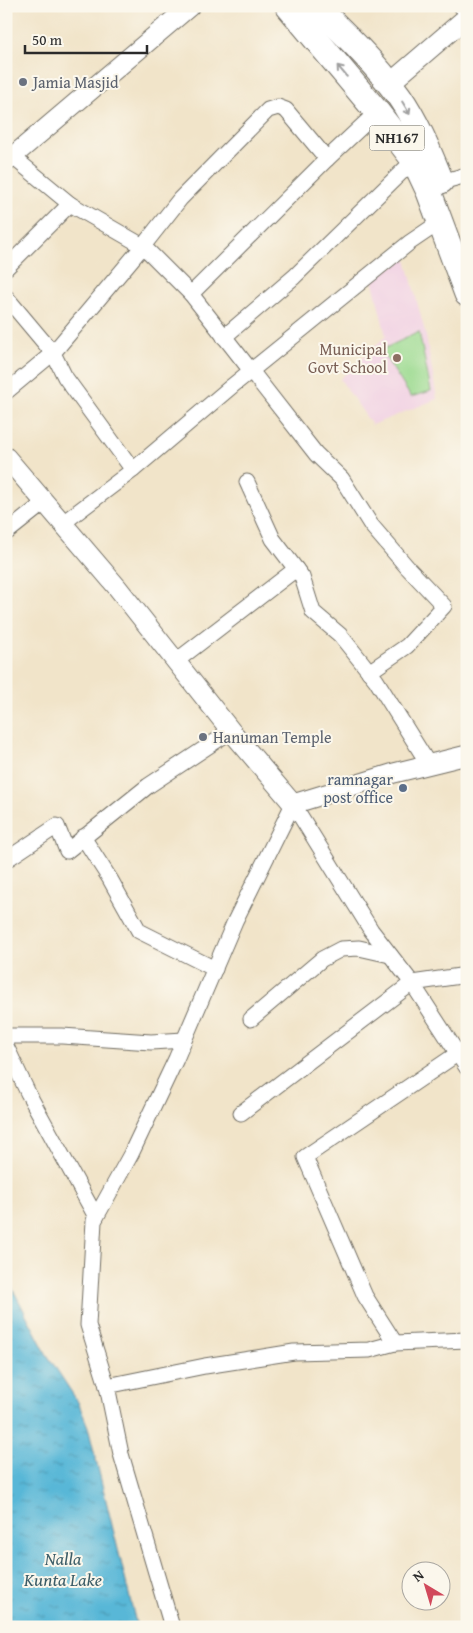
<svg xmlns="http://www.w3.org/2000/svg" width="473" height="1633" viewBox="0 0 473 1633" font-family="'Gentium Book Plus',serif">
<defs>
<pattern id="water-ripples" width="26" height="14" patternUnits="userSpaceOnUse" patternTransform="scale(1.25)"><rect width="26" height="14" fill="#58b7d7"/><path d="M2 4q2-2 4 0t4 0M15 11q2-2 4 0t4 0" fill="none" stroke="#4995af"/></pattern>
</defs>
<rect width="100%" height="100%" fill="#fbf7ec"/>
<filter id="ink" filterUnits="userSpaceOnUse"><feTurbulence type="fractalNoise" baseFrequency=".02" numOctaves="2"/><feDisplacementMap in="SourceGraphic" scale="10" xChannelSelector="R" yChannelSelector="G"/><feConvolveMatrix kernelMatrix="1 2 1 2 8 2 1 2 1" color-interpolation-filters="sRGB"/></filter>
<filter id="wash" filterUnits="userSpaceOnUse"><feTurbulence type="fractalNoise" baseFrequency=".0096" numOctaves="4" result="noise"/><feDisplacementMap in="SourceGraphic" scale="20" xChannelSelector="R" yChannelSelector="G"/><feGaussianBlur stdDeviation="1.12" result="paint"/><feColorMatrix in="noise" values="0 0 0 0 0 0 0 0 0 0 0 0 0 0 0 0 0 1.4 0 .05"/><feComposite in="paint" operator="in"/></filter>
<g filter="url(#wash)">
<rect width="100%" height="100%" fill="#f1e4c9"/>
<path fill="#f1d0e3" d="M406,259L426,336L437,399L372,425L340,379L386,336L372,279Z"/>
<path fill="#9bda90" stroke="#63825e" d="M419,332L431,391L411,397L381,350Z"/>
<path fill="url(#water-ripples)" stroke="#427181" d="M6,1276L46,1353L78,1402L88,1427L137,1627H6Z"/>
</g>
<g filter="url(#ink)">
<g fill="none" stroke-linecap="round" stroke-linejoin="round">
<defs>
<g id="minor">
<path d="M461,6L467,12"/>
<path d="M441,182L467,175"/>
<path d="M70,204L143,246L191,294L316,454L342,479L371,525L407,567L444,606L407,646L369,672"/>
<path d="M6,268L70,204L13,157"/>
<path d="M191,294L327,159"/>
<path d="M6,297L53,353L65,377L133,470"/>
<path d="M224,337L294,277L414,160"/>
<path d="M6,392L53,353L143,246L180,199L268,110L278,107L286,110L327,159L377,112"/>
<path d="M247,482L273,539L302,577L313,612L340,635L376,680L429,765"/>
<path d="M63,523L133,470L232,386L409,243L440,222"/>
<path d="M6,533L45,502"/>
<path d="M175,662L296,569"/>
<path d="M293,804L235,921L176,1059L131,1154L94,1221L88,1325L107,1386L205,1366L294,1352L369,1350L395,1343L365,1296L305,1157L457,1054"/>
<path d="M293,804L371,930L412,983L467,1068"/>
<path d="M83,837L110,879L139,931L215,969"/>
<path d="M6,860L57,826L67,851L148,786L231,731"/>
<path d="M251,1019L322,959L341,949L359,948L390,955"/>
<path d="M6,1036H62L151,1042L184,1040"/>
<path d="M6,1046L28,1093L96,1217"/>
<path d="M241,1113L412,983L467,975"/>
<path d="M395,1343L467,1340"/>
<path d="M107,1386L121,1454L172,1627"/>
</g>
<g id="tertiary">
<path d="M389,84L467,17"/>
<path d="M6,162L190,6"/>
<path d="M6,457L117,587L231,731L293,804L394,773L467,755"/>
</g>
<g id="trunk">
<path d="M288,6L377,112L414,160L429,192L467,294"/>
<path d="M316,6C345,34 375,63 399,96C417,122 429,152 441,181"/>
</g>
</defs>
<use href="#minor" stroke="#706c62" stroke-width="17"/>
<use href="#tertiary" stroke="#706c62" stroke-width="21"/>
<use href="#trunk" stroke="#706c62" stroke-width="27"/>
<use href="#minor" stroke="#fff" stroke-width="15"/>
<use href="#tertiary" stroke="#fff" stroke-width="19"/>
<use href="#trunk" stroke="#fff" stroke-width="25"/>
</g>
<defs><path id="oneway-shaft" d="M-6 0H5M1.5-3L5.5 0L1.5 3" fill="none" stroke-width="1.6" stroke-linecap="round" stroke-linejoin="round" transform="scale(1.25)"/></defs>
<g stroke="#a0a0a0">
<use href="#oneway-shaft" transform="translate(342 71) rotate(-130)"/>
<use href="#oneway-shaft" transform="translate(406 108) rotate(59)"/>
</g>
</g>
<g fill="#6b7280" stroke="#fbf7ec" stroke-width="2">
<circle cx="23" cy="82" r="5"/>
<circle cx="203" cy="737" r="5"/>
</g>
<circle fill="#8d6e63" stroke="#fbf7ec" stroke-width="2" cx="397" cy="358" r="5"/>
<circle fill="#5c6f8a" stroke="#fbf7ec" stroke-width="2" cx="403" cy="788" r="5"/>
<g text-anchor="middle" stroke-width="4" stroke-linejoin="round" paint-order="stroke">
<rect fill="#fbf7ec" stroke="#696865" stroke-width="1" x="369.5" y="125.5" width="55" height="25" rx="4"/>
<g font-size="15" font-weight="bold" fill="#2b2b2b">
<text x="397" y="143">NH167</text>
</g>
<g font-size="16" fill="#5b616d" stroke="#fbf7ec" text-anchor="start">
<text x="33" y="88">Jamia Masjid</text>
<text x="213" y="743">Hanuman Temple</text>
</g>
<g font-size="16" fill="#785e54" stroke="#fbf7ec" text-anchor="end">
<text x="387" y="355">Municipal<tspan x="387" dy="18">Govt School</tspan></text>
</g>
<g font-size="16" fill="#4e5e75" stroke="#fbf7ec" text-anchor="end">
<text x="393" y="785">ramnagar<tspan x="393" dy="18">post office</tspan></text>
</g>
<g font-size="18" font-style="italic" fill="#3b5c67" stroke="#fbf7ec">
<text x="63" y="1565">Nalla<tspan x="63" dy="21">Kunta Lake</tspan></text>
</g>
</g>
<rect width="473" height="1633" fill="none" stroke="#fbf7ec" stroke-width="25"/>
<g transform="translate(426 1586) rotate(322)"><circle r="24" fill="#fbf7ec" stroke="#a8a59f"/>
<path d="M0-4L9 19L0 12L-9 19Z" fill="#d1495b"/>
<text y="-8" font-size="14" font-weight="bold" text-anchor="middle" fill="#2b2b2b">N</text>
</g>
<path d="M25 45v8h122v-8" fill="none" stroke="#2b2b2b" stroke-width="2.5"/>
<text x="32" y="45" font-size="15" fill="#2b2b2b" stroke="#fbf7ec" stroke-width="4" paint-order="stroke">50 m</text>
</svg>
